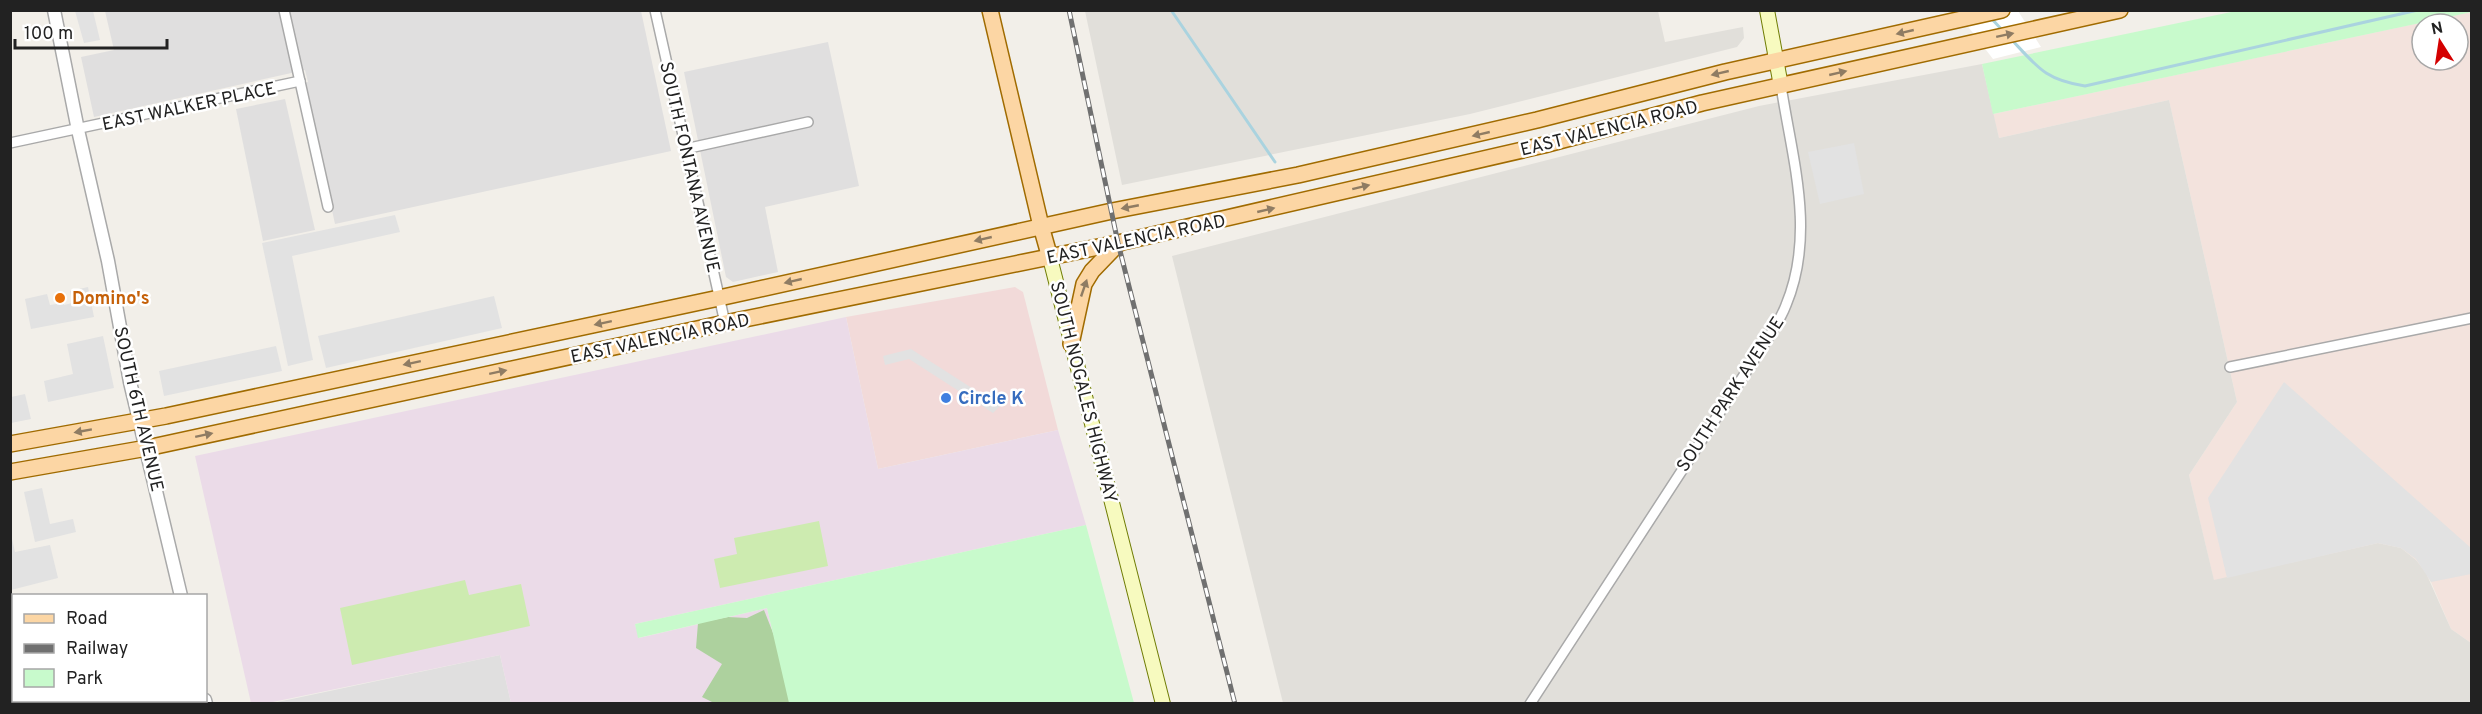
<svg xmlns="http://www.w3.org/2000/svg" width="2482" height="714" viewBox="0 0 2482 714" font-family="Overpass,sans-serif">
<rect width="100%" height="100%" fill="#f2efe9"/>
<g fill="#e0dfdf">
<path d="M105,11H641L671,151L335,224L304,83L308,82L305,70L94,117L81,57L114,50Z"/>
<path d="M828,42L859,186L765,207L778,272L733,282L726,277L684,72Z"/>
<path d="M285,99L315,230L263,241L236,109Z"/>
<path d="M500,655L511,703L268,704Z"/>
</g>
<path fill="#f2dad9" d="M1015,287L1023,292L1058,430L878,469L846,317Z"/>
<path fill="#ebdbe8" d="M846,317L878,469L1058,430L1086,525L635,624L639,638L767,608L789,703H511L500,655L268,703H251L195,456Z"/>
<path fill="#f3e3dd" fill-rule="evenodd" d="M2471,12V643L2451,629L2431,582L2416,560L2401,548L2378,543L2214,581L2189,475L2237,402L2169,100L1999,138L1993,114ZM2422,24H2458V60H2422Z"/>
<g fill="#e1dfda">
<path d="M1658,11L1665,42L1743,27L1744,38L1737,47L1470,114L1122,185L1085,11Z"/>
<path d="M1982,64L1999,138L2169,100L2237,402L2189,475L2214,580L2378,543L2401,548L2416,560L2426,573L2451,629L2471,643V703H1283L1172,256L1759,106Z"/>
</g>
<g fill="#cdebb0">
<path d="M819,521L828,566L720,588L714,559L737,554L734,538Z"/>
<path d="M465,580L469,595L521,584L530,626L352,665L340,608Z"/>
</g>
<path fill="#add19e" d="M764,610L775,638L1074,703H714L702,697L722,664L696,648L698,623L728,617L747,618Z"/>
<g fill="#c8facc">
<path d="M2236,11L2472,12L1993,114L1982,64Z"/>
<path d="M1086,525L1134,703H789L767,608L638,638L635,624Z"/>
</g>
<g fill="#e2e2e2">
<path d="M75,11H93L100,40L84,43Z"/>
<path d="M1854,143L1864,194L1820,204L1808,152Z"/>
<path d="M395,215L400,232L292,256L313,360L288,366L262,243Z"/>
<path d="M88,287L94,317L31,329L25,299L47,294L50,305L63,303L64,305L72,303L70,291Z"/>
<path d="M494,296L502,328L326,368L318,336Z"/>
<path d="M103,336L114,388L48,402L44,381L73,374L67,344Z"/>
<path d="M276,346L282,371L164,396L159,371Z"/>
<path d="M911,349L1000,406L993,413L909,359L885,365L883,356Z"/>
<path d="M2284,382L2471,548V574L2431,582L2416,559L2401,548L2378,543L2227,578L2208,498Z"/>
<path d="M25,394L31,419L11,423V397Z"/>
<path d="M42,488L50,524L73,519L76,532L35,542L24,492Z"/>
<path d="M10,530L15,552L50,545L58,578L11,590Z"/>
</g>
<path fill="#fff" d="M1956,11H2018L2041,47L1993,59Z"/>
<g fill="none" stroke-linecap="round" stroke-linejoin="round">
<g stroke="#aad3df" stroke-width="3">
<path d="M1171,10L1275,162"/>
<path d="M1991,18L2003,31"/>
<path d="M2012,40C2038,68 2046,80 2085,86L2418,10"/>
</g>
<defs>
<g id="minor">
<path d="M284,10L328,207"/>
<path d="M655,10L725,323"/>
<path d="M10,143L300,81"/>
<path d="M685,149L808,122"/>
<path d="M2230,367L2472,318"/>
<path d="M10,662L14,672"/>
<path d="M22,700L23,704"/>
<path d="M1530,704L1761,349C1770,335 1780,321 1786,305C1816,233 1792,158 1781,86"/>
</g>
<g id="tertiary">
<path d="M54,10L78,130L108,261L130,382L181,596"/>
<path d="M205,700L206,704"/>
</g>
<g id="secondary">
<path d="M1767,10L1781,86"/>
<path d="M1050,258L1163,704"/>
</g>
<g id="primary">
<path d="M990,10L1041,226L1050,258"/>
<path d="M1071,344L1084,284L1092,271L1118,244"/>
<path d="M10,444L166,416L719,298L1112,211L1298,175L1537,120L1725,72L2002,10"/>
<path d="M10,472L147,448L725,323L1118,243L1544,145L1702,103L2120,10"/>
</g>
</defs>
<use href="#minor" stroke="#a9a9a9" stroke-width="12"/>
<use href="#tertiary" stroke="#a9a9a9" stroke-width="15"/>
<use href="#secondary" stroke="#707d05" stroke-width="16"/>
<use href="#primary" stroke="#a06b00" stroke-width="18"/>
<use href="#minor" stroke="#fff" stroke-width="9"/>
<use href="#tertiary" stroke="#fff" stroke-width="12"/>
<use href="#secondary" stroke="#f7fabf" stroke-width="14"/>
<use href="#primary" stroke="#fcd6a4" stroke-width="15"/>
<defs>
<path id="rail" d="M1069,10L1118,243L1235,704"/>
</defs>
<use href="#rail" stroke="#707070" stroke-width="5"/>
<use href="#rail" stroke="#fff" stroke-width="3" stroke-dasharray="9" stroke-linecap="butt"/>
</g>
<defs><path id="oneway-solid" d="M-6-.8H1V-3.2L6.5 0L1 3.2V.8H-6Z" transform="scale(1.5)"/></defs>
<g fill="#8f7c63">
<use href="#oneway-solid" transform="translate(1905 32) rotate(167)"/>
<use href="#oneway-solid" transform="translate(2005 35) rotate(-12)"/>
<use href="#oneway-solid" transform="translate(1720 73) rotate(167)"/>
<use href="#oneway-solid" transform="translate(1838 73) rotate(-13)"/>
<use href="#oneway-solid" transform="translate(1481 134) rotate(167)"/>
<use href="#oneway-solid" transform="translate(1361 187) rotate(-14)"/>
<use href="#oneway-solid" transform="translate(1130 207) rotate(169)"/>
<use href="#oneway-solid" transform="translate(1266 210) rotate(-13)"/>
<use href="#oneway-solid" transform="translate(983 239) rotate(167)"/>
<use href="#oneway-solid" transform="translate(793 281) rotate(167)"/>
<use href="#oneway-solid" transform="translate(1084 288) rotate(-71)"/>
<use href="#oneway-solid" transform="translate(603 323) rotate(168)"/>
<use href="#oneway-solid" transform="translate(412 363) rotate(168)"/>
<use href="#oneway-solid" transform="translate(498 372) rotate(-12)"/>
<use href="#oneway-solid" transform="translate(83 431) rotate(170)"/>
<use href="#oneway-solid" transform="translate(204 435) rotate(-12)"/>
</g>
<circle fill="#e8710a" stroke="#fff" stroke-width="2" cx="60" cy="298" r="6"/>
<circle fill="#3f7fe0" stroke="#fff" stroke-width="2" cx="946" cy="398" r="6"/>
<g text-anchor="middle" stroke-width="5" stroke-linejoin="round" paint-order="stroke">
<g font-size="18" fill="#222" stroke="#fff">
<text transform="translate(189 106) rotate(-12)" y="6">EAST WALKER PLACE</text>
<text transform="translate(1609 128) rotate(-14)" y="6">EAST VALENCIA ROAD</text>
<text transform="translate(690 167) rotate(77)" y="6">SOUTH FONTANA AVENUE</text>
<text transform="translate(1136 239) rotate(-12)" y="6">EAST VALENCIA ROAD</text>
<text transform="translate(660 338) rotate(-12)" y="6">EAST VALENCIA ROAD</text>
<text transform="translate(1084 392) rotate(76)" y="6">SOUTH NOGALES HIGHWAY</text>
<text transform="translate(1730 394) rotate(-57)" y="6">SOUTH PARK AVENUE</text>
<text transform="translate(139 409) rotate(77)" y="6">SOUTH 6TH AVENUE</text>
</g>
<g font-size="18" font-weight="bold" fill="#c56008" stroke="#fff" text-anchor="start">
<text x="72" y="304">Domino's</text>
</g>
<g font-size="18" font-weight="bold" fill="#366cbe" stroke="#fff" text-anchor="start">
<text x="958" y="404">Circle K</text>
</g>
</g>
<rect width="2482" height="714" fill="none" stroke="#222222" stroke-width="24"/>
<rect x="12" y="594" width="195" height="108" fill="#ffffff" stroke="#a7a7a7" stroke-width="1.5"/>
<rect x="24" y="614" width="30" height="9" fill="#fcd6a4" stroke="#a7a7a7" stroke-width="1.5"/>
<text x="66" y="624" font-size="18" fill="#222222">Road</text>
<rect x="24" y="644" width="30" height="9" fill="#707070" stroke="#a7a7a7" stroke-width="1.5"/>
<text x="66" y="654" font-size="18" fill="#222222">Railway</text>
<rect x="24" y="669" width="30" height="18" fill="#c8facc" stroke="#a7a7a7" stroke-width="1.5"/>
<text x="66" y="684" font-size="18" fill="#222222">Park</text>
<g transform="translate(2440 42) rotate(348)"><circle r="28" fill="#ffffff" stroke="#a7a7a7" stroke-width="1.5"/>
<path d="M0-4.5L10 22L0 15L-10 22Z" fill="#d40000"/>
<text y="-9" font-size="16" font-weight="bold" text-anchor="middle" fill="#222222">N</text>
</g>
<path d="M15 39v9h152v-9" fill="none" stroke="#222222" stroke-width="3"/>
<text x="24" y="39" font-size="18" fill="#222222" stroke="#ffffff" stroke-width="4.5" paint-order="stroke">100 m</text>
</svg>
